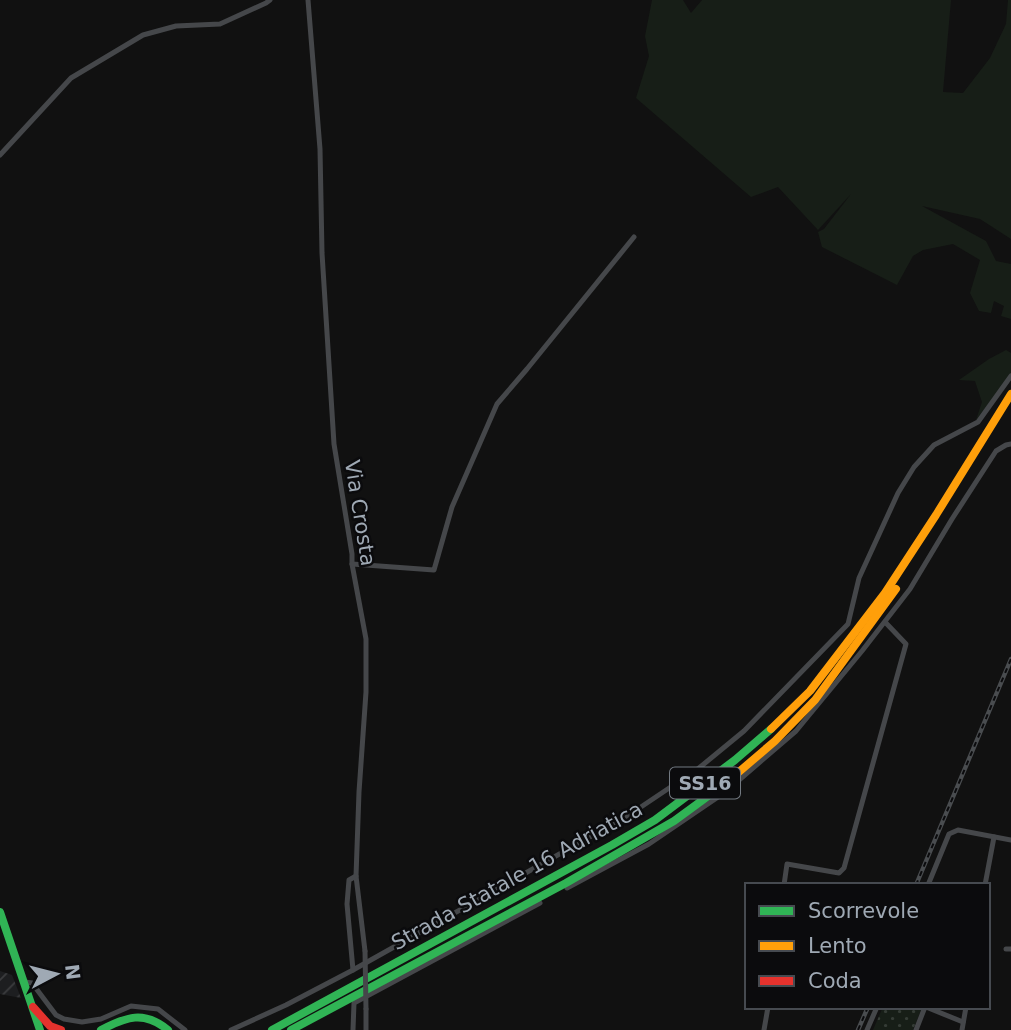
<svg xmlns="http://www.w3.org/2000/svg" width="1011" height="1030" viewBox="0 0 1011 1030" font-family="'DejaVu Sans',sans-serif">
<defs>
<pattern id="industrial-furrows" width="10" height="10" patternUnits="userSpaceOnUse" patternTransform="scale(1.75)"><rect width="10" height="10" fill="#1d1e20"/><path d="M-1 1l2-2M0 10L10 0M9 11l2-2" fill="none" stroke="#3b3c3e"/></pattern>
<pattern id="park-dots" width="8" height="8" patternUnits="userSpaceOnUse" patternTransform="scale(1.75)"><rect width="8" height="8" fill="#171e17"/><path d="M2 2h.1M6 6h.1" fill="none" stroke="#353c36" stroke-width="1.8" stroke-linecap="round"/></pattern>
</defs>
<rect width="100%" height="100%" fill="#111"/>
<path fill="url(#industrial-furrows)" d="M0,971L12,975L21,998L0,994Z"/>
<g fill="#171e17">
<path d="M652,0H683L691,13L702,0H951L943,92L963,93L990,58L1006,24L1008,0H1011V239L980,219L922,206L986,241L996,261L1011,264V319L1001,316L1004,306L994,301L991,313L979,311L970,293L980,260L953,244L923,250L913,256L897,285L822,247L818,232L824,229L851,194L818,230L778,187L751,197L636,98L649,56L645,36Z"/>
<path d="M1006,350L1011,353V374L976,420L982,402L975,381L959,380L989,359Z"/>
</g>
<path fill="url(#park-dots)" d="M883,1007H913L921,1010L913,1030H873Z"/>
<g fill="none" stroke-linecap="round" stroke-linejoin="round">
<g stroke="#45474a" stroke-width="5">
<path d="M308,0L320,149L322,253L334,444L352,554V564L366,639V692L359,792L356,876L365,951"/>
<path d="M0,155L71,78L143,35L176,26L220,24L266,3L270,0"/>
<path d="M352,564L434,570L452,507L497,404L527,369L634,237"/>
<path d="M784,885L787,864L839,873L844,868L906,644L885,622"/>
<path d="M928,885L949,834L958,830L1011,840"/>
<path d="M985,885L994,837"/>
<path d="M567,888L649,844L724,793L796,731L862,651L910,589L952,519L996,451L1006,445L1011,444"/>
<path d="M1006,949H1011"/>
<path d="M353,970L347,904L349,880L356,876"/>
<path d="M25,982L32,983L56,1015L64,1019L82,1022L101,1019L131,1006L158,1009L185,1030"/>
<path d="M926,1007L963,1022"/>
<path d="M231,1030L286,1005L353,970L629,815L699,768L744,731L848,624L859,578L898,493L914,467L934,445L978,422L1011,376"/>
<path d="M353,1030L354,1003L540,903"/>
<path d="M366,1030V1009"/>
<path d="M764,1030L768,1007"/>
<path d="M867,1030L877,1007"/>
<path d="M916,1030L925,1007"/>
<path d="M962,1030L966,1007"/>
</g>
<g stroke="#30b455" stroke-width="8">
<path d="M0,912L40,1030"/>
<path d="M101,1030C126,1017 144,1010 168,1030"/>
<path d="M272,1030L612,845L655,820L735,760L771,729"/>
<path d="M291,1030L566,883L674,821L726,783"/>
</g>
<g stroke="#ff9f0a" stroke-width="8">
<path d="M771,729L810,691L885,593L936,515L1011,394"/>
<path d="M726,783L775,741L815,700L896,589"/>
</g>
<path stroke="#e5322d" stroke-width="8" d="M33,1007L50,1026L61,1030"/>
<defs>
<g id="rail">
<path d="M916,885L1011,659"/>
<path d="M858,1030L868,1007"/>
</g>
</defs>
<use href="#rail" stroke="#494c4f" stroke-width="4.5"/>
<use href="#rail" stroke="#0b0b0d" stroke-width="2" stroke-dasharray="5" stroke-linecap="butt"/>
<path stroke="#45474a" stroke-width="5" d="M365,951L366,1009"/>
</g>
<g text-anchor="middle" stroke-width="5" stroke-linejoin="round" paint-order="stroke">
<rect fill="#0b0b0d" stroke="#737a82" stroke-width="2" x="670" y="767.5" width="70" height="31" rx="5"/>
<g font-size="19" font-weight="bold" fill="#9fa9b4">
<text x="705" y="790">SS16</text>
</g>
<g font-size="21" fill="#9fa9b4" stroke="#0b0b0d">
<text transform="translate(360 513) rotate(81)" y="7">Via Crosta</text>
<text transform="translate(517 876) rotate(-29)" y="7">Strada Statale 16 Adriatica</text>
</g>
</g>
<rect x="745" y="883" width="245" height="126" fill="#0b0b0d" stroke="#464a50" stroke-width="2"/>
<rect x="759" y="906" width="35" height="10" fill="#30b455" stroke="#464a50" stroke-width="2"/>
<text x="808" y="918" font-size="21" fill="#9fa9b4">Scorrevole</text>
<rect x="759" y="941" width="35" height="10" fill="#ff9f0a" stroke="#464a50" stroke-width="2"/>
<text x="808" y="953" font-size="21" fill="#9fa9b4">Lento</text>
<rect x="759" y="976" width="35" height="10" fill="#e5322d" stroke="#464a50" stroke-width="2"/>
<text x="808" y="988" font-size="21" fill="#9fa9b4">Coda</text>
<g transform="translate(56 974) rotate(83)" stroke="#0b0b0d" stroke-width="5" paint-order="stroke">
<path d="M0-5L12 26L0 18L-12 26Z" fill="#9fa9b4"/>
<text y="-10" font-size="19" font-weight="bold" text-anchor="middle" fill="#9fa9b4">N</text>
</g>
</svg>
